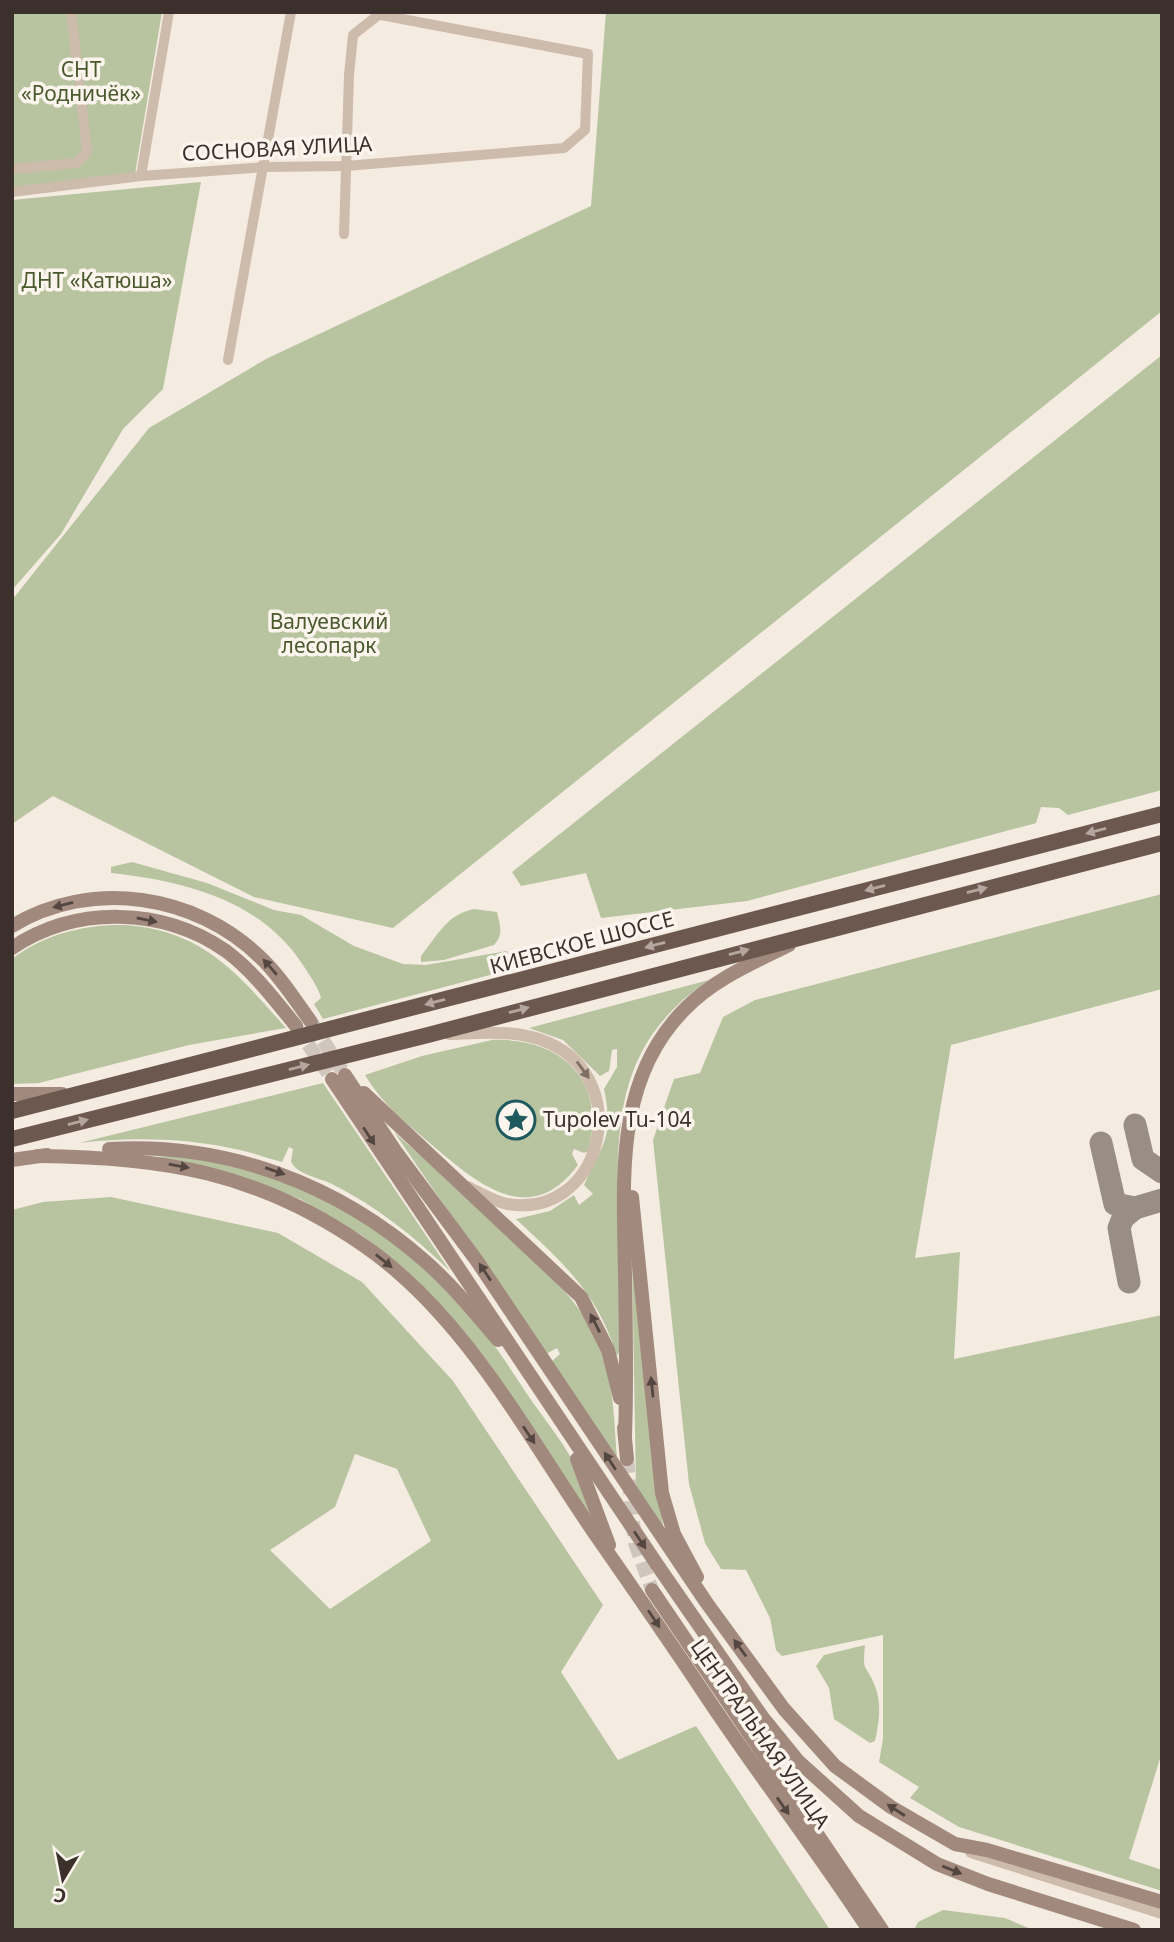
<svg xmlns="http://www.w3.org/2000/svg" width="1174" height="1942" viewBox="0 0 1174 1942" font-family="'Noto Sans',sans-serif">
<rect width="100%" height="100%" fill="#f4ebe1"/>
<g fill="#b8c4a0" fill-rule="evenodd">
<path d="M12,12H162L135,174L12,188Z"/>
<path d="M606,12H1162V311L393,928L254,897L53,796L12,824V600L149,428L266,359L591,206Z"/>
<path d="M201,182L163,389L123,429L61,534L12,590V200Z"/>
<path d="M1162,355V790L1068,815L1059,808L1041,807L1036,823L747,901L601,918L586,873L521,886L512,872Z"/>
<path d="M132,862L207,883L274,910L301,915L354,946L403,964L426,965L507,951L511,960L505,971L323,1019L314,1004L321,998C318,986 309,975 303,965C260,899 183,881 111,873V867Z"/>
<path d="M1162,894V989L951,1045L915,1258L960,1252L954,1359L1162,1315V1752L1129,1859L1162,1870V1891L959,1827L910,1798L919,1787L879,1762L883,1739V1635L782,1656L776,1650L770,1618L746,1570L721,1569L705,1543L689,1484L653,1140L674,1079L700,1073L723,1017L755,1000Z"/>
<path d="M474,909L497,912C500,925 504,935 494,945L444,960L421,962V956C437,936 447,914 474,909Z"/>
<path d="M126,925C204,931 238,974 286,1028L189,1045L39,1083L12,1084V959C44,934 86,924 126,925Z"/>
<path d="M709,980C619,1041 616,1116 618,1216C618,1261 619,1306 620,1350L617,1356C597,1292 563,1263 516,1219L550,1211L574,1195L579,1205L593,1194L584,1185C603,1142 614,1139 604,1089L617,1067V1049L612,1050L609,1071L600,1076L563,1040L529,1028Z"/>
<path d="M492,1040C561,1037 608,1081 588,1151L584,1153L574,1149L572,1154L578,1165C530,1230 477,1183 432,1145C406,1123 382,1104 365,1075L422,1056Z"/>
<path d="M323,1083L450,1271C415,1237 376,1206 332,1184C320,1178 295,1174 291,1161L293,1149L289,1147L282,1162C266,1158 251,1152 235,1149C183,1138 132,1137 79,1143Z"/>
<path d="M394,1132C450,1183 576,1280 601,1348C614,1385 614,1421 617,1459L551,1362L560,1354L557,1348L546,1354Z"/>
<path d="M172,1156C284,1168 394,1223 466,1309C488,1335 507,1363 525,1391C543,1418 567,1446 580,1475C588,1493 594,1512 600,1530L406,1270L363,1236L300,1199L249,1179L157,1157Z"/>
<path d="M111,1197L278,1233L362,1282L453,1381L603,1605L561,1672L618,1760L696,1726L830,1930H12V1210L43,1202ZM355,1454L397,1469L431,1541L330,1609L270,1550L335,1507Z"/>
<path d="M632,1259L663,1525L661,1526L636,1487Z"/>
<path d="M865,1645C862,1674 866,1663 875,1686C882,1704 879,1723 875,1741L870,1743L834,1719L829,1688L816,1666L824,1655Z"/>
<path d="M943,1910L1005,1918L1033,1930H914L918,1922Z"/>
</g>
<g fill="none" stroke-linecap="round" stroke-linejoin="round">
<g stroke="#988e86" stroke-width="23">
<path d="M1135,1125L1143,1159L1162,1172"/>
<path d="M1101,1143L1115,1204L1135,1208L1162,1200"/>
<path d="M1129,1282L1119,1228L1123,1218L1135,1208"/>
</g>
<g stroke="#cfc6bd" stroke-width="14" stroke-dasharray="14 7" stroke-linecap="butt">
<path d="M312,1023L345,1075"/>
<path d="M296,1027L332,1079"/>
<path d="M627,1459L635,1543L652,1590"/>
</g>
<g stroke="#cdbbac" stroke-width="10">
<path d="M12,169L77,163L87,151L71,12"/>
<path d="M141,176L169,12"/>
<path d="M12,192L141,176L265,167L346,166L564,148L585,130L588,54L381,15"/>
<path d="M344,234L349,75L353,35L382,12"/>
<path d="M228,360L291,12"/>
</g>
<g stroke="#cdbbac" stroke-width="12">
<path d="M449,1034C482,1033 518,1029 549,1043C636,1082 601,1220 507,1204C493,1201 480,1193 468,1187"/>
<path d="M971,1852L1162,1913"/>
</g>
<g stroke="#a18a7d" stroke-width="14">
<path d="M12,926C91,878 196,894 261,958C280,976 295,1000 311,1022"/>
<path d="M12,948C76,905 163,907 226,951C253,971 274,999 296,1026"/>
<path d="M345,1075L396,1152L477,1261L706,1602L784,1709L835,1766L891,1807L955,1844L987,1850L1162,1902"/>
<path d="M332,1079L658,1566L763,1718L798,1761L859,1816L937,1864L988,1884L1134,1930"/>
<path d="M364,1093L581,1297L608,1350L620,1398"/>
<path d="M12,1094H62"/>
<path d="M109,1149C226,1142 338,1184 426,1262C452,1285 475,1313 498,1340"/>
<path d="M38,1156C162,1157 258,1172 363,1245C465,1315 526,1434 595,1534C632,1587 668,1639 704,1693C757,1773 816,1849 869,1930"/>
<path d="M12,1160L47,1155"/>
<path d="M632,1197L662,1493L674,1534L697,1577"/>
<path d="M624,1428L627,1459"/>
<path d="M625,1436C627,1382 626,1329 625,1276C624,1182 613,1081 685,1009C714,979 753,963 789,945"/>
<path d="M577,1459L609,1545"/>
<path d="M652,1590L882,1930"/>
</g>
<g stroke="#6c584f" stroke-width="16">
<path d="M12,1111L1162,814"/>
<path d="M12,1139L428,1035L1162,843"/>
</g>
</g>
<defs><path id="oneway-solid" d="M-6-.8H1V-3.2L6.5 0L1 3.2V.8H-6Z" transform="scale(1.75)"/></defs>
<g fill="#b4a69e">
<use href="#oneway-solid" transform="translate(1096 831) rotate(165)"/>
<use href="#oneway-solid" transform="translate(875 888) rotate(165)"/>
<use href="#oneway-solid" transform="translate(977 890) rotate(-14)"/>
<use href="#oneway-solid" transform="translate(655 945) rotate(165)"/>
<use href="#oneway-solid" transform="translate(739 952) rotate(-15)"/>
<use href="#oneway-solid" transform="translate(435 1002) rotate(165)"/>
<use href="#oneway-solid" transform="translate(519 1010) rotate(-15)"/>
<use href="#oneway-solid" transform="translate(299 1067) rotate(-14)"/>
<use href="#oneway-solid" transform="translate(78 1122) rotate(-14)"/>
</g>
<g fill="#544640">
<use href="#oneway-solid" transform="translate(63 905) rotate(166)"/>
<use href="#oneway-solid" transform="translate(147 920) rotate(11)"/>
<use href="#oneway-solid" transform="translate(270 967) rotate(-131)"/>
<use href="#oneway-solid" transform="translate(369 1136) rotate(57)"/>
<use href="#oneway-solid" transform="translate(179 1166) rotate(10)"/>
<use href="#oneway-solid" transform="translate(275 1171) rotate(19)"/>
<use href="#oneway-solid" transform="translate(384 1261) rotate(39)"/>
<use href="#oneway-solid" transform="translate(485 1272) rotate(-124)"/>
<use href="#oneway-solid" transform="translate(595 1323) rotate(-117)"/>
<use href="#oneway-solid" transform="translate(652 1387) rotate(-96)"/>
<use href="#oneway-solid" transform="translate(529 1435) rotate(56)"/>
<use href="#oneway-solid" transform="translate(610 1461) rotate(-123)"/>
<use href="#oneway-solid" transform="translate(640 1540) rotate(56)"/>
<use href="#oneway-solid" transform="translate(654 1619) rotate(56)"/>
<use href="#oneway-solid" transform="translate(740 1648) rotate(-126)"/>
<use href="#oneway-solid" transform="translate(783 1806) rotate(55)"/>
<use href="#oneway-solid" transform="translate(896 1810) rotate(-147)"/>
<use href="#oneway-solid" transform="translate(952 1870) rotate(22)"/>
</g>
<use fill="#7d6f65" href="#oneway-solid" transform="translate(583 1070) rotate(54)"/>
<defs>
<symbol id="sight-ring" viewBox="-11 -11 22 22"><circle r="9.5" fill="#fbf5ee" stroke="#1f5a5e" stroke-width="1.5"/><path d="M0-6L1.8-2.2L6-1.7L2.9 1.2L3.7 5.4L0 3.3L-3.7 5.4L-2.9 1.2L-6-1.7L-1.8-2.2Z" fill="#1f5a5e"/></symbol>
</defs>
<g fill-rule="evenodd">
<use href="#sight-ring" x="494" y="1098" width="44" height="44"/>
</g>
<g text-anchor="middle" stroke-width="7" stroke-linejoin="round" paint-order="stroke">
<g font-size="21" fill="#4a5a2e" stroke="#fbf5ee">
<text x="81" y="77">СНТ<tspan x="81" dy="24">«Родничёк»</tspan></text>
<text x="97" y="288">ДНТ «Катюша»</text>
<text x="329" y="629">Валуевский<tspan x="329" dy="24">лесопарк</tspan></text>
</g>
<g font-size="21" fill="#3b302b" stroke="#fbf5ee">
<text transform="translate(277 149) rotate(-3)" y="7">СОСНОВАЯ УЛИЦА</text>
<text transform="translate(582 943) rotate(-15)" y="7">КИЕВСКОЕ ШОССЕ</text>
<text transform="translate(760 1734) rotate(55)" y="7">ЦЕНТРАЛЬНАЯ УЛИЦА</text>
</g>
<g font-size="21" fill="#3b302b" stroke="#fbf5ee" text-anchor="start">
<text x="543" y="1127">Tupolev Tu-104</text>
</g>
</g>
<rect width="1174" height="1942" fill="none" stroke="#3b302b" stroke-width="28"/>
<g transform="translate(63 1879) rotate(190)" stroke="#fbf5ee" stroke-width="5" paint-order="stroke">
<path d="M0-5L12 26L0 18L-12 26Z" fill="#3b302b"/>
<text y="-10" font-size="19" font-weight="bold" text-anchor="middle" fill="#3b302b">С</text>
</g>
</svg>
